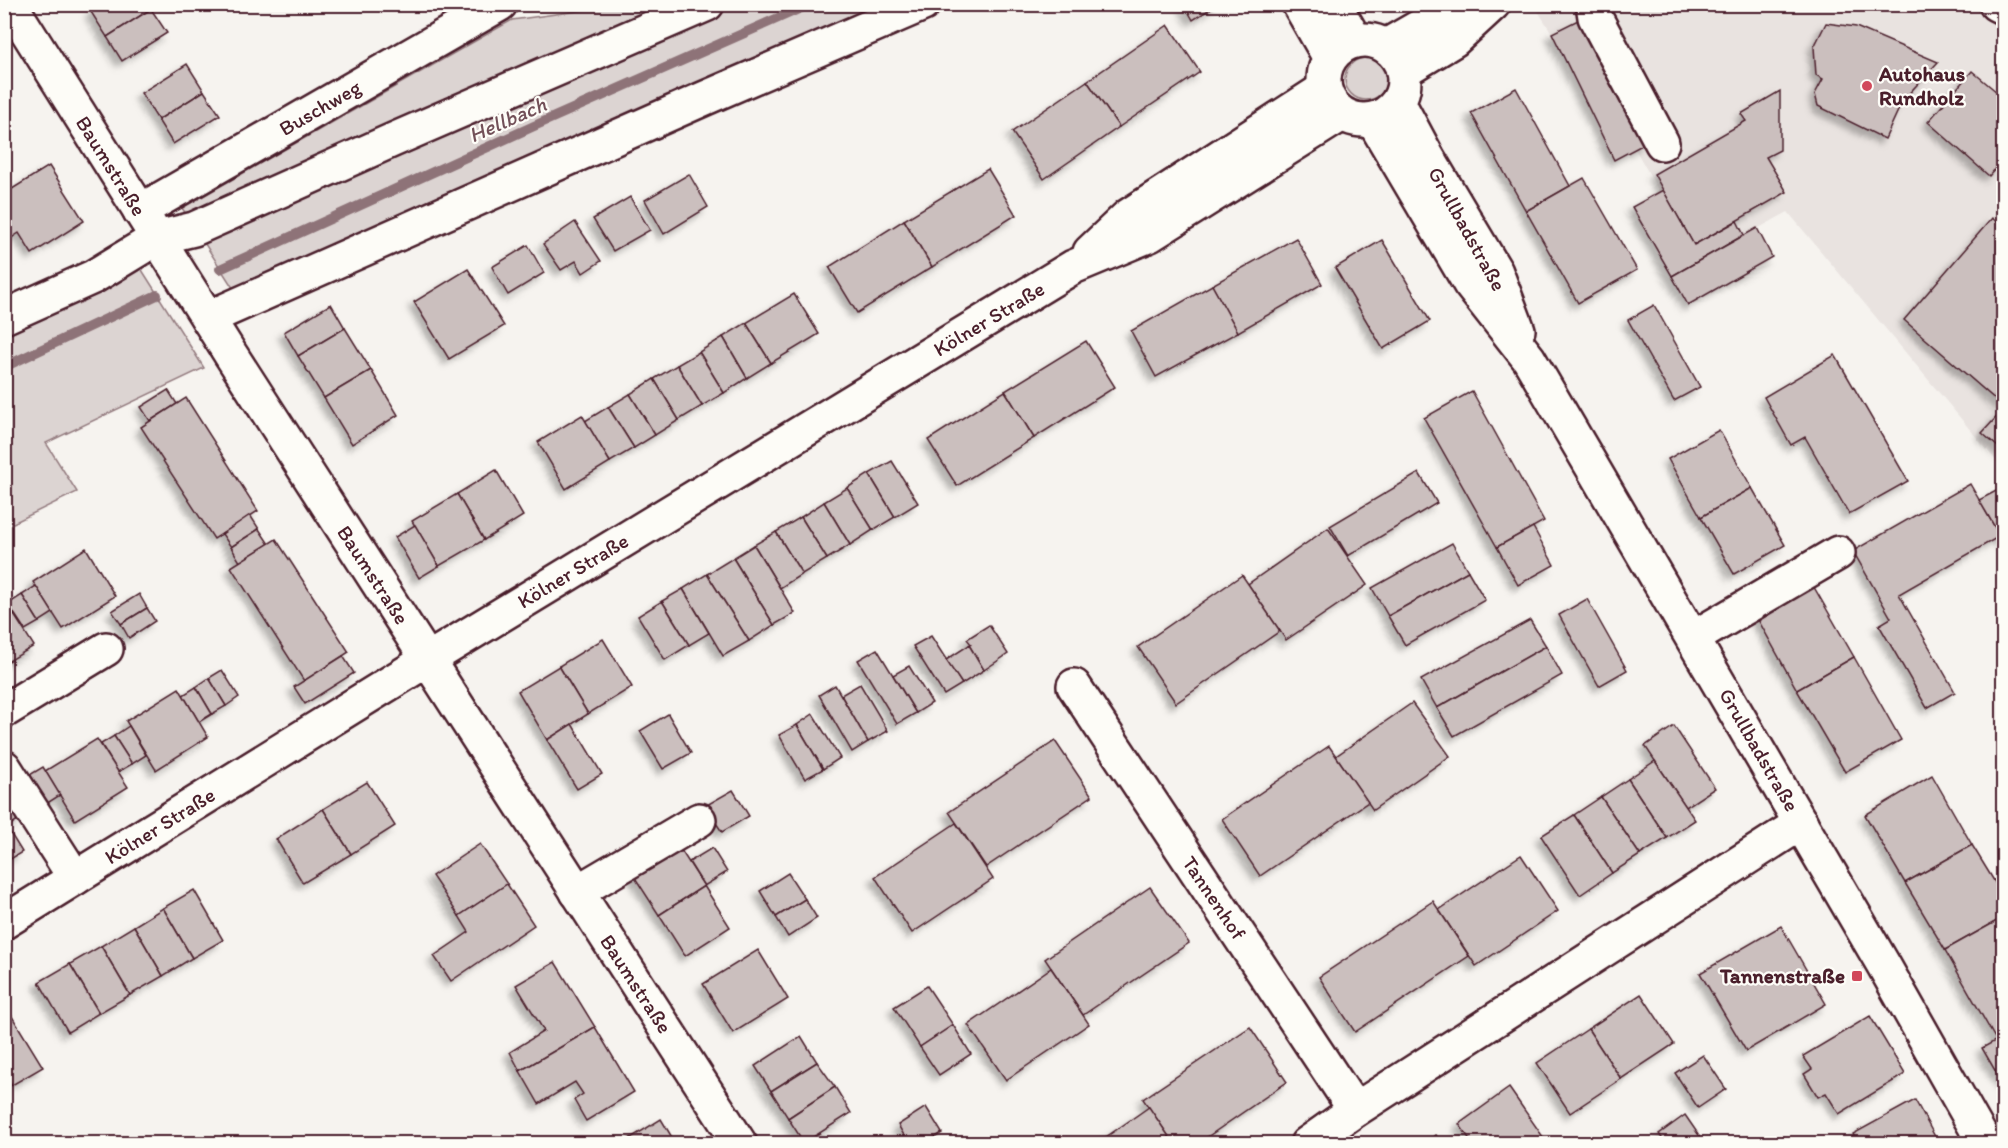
<svg xmlns="http://www.w3.org/2000/svg" width="2008" height="1148" viewBox="0 0 2008 1148" font-family="Itim,sans-serif">
<defs>
<filter id="shadow"><feDropShadow dx="-5.5" dy="5.5" stdDeviation="3" flood-color="#0004"/></filter>
</defs>
<rect width="100%" height="100%" fill="#f6f3ef"/>
<filter id="ink" filterUnits="userSpaceOnUse"><feTurbulence type="fractalNoise" baseFrequency=".0167" numOctaves="2"/><feDisplacementMap in="SourceGraphic" scale="12" xChannelSelector="R" yChannelSelector="G"/><feConvolveMatrix kernelMatrix="1 2 1 2 8 2 1 2 1" color-interpolation-filters="sRGB"/></filter>
<g filter="url(#ink)">
<path fill="#e9e3e0" d="M1534,5H2003V469L1788,212L1672,276L1632,207L1659,191L1635,149L1614,160L1552,33Z"/>
<g fill="#dcd4d2" stroke="#937a7e" stroke-width="1.5">
<path d="M629,4L947,5L242,302L182,208L512,20Z"/>
<circle cx="1366" cy="79" r="21"/>
<path d="M137,262L204,368L46,443L77,492L5,527V302Z"/>
</g>
<g fill="none" stroke-linecap="round" stroke-linejoin="round">
<g stroke="#8e7378" stroke-width="10">
<path d="M220,269L534,126L810,4"/>
<path d="M4,367L157,295"/>
</g>
</g>
<g fill="#cbbfbe" stroke="#4a1f2b" stroke-width="1.5" filter="url(#shadow)">
<path d="M102,4H148L151,9L107,37L91,12Z"/>
<path d="M1184,4H1218L1193,20Z"/>
<path d="M151,9L167,33L122,61L107,37Z"/>
<path d="M1582,18L1646,143L1614,160L1552,33Z"/>
<path d="M1826,23L1856,27L1938,62L1903,100L1885,139L1818,106L1815,94L1823,79L1816,75L1814,47Z"/>
<path d="M1168,25L1200,72L1119,127L1087,81Z"/>
<path d="M187,64L204,91L158,120L141,93Z"/>
<path d="M1972,71L2004,98V159L1989,176L1928,122Z"/>
<path d="M1087,81L1119,127L1044,179L1012,132Z"/>
<path d="M1516,88L1570,186L1526,211L1471,113Z"/>
<path d="M204,91L220,115L173,144L158,120Z"/>
<path d="M1780,91V150L1766,157L1787,192L1694,245L1654,174L1746,121L1741,114Z"/>
<path d="M49,166L84,221L32,254L19,233L4,243V194Z"/>
<path d="M988,169L1016,215L932,267L904,220Z"/>
<path d="M689,174L708,207L664,234L645,200Z"/>
<path d="M1584,178L1637,270L1578,303L1526,211Z"/>
<path d="M1663,190L1694,245L1737,221L1744,235L1672,276L1632,207Z"/>
<path d="M630,197L650,230L613,251L593,219Z"/>
<path d="M1992,218L2004,228V407L1904,320Z"/>
<path d="M904,220L932,267L857,313L829,267Z"/>
<path d="M575,222L601,261L583,273L576,261L561,270L543,244Z"/>
<path d="M1757,228L1772,257L1688,305L1672,276Z"/>
<path d="M1296,238L1322,284L1238,332L1212,285Z"/>
<path d="M1382,240L1430,321L1383,349L1335,268Z"/>
<path d="M528,245L544,273L508,295L492,267Z"/>
<path d="M468,269L504,326L449,359L414,302Z"/>
<path d="M1212,285L1238,332L1156,377L1131,331Z"/>
<path d="M794,294L819,334L771,363L746,323Z"/>
<path d="M331,304L345,328L298,356L284,332Z"/>
<path d="M1654,305L1700,387L1674,401L1628,320Z"/>
<path d="M746,323L771,363L747,378L723,337Z"/>
<path d="M345,328L371,370L324,398L298,356Z"/>
<path d="M723,337L747,378L724,393L699,352Z"/>
<path d="M1086,341L1115,387L1034,438L1005,391Z"/>
<path d="M699,352L724,393L702,406L677,365Z"/>
<path d="M1835,355L1908,481L1849,514L1805,437L1791,445L1764,397Z"/>
<path d="M677,365L702,406L679,420L654,379Z"/>
<path d="M371,370L398,415L352,444L324,398Z"/>
<path d="M654,379L679,420L655,435L630,394Z"/>
<path d="M168,390L177,404L150,421L141,407Z"/>
<path d="M1005,391L1034,438L957,486L928,440Z"/>
<path d="M1472,391L1544,521L1497,547L1424,418Z"/>
<path d="M630,394L655,435L634,448L608,407Z"/>
<path d="M186,398L258,511L214,539L141,427Z"/>
<path d="M608,407L634,448L610,462L585,421Z"/>
<path d="M2004,409V452L1982,433Z"/>
<path d="M582,415L610,462L566,489L538,442Z"/>
<path d="M1719,430L1752,488L1701,517L1668,459Z"/>
<path d="M892,461L918,503L895,517L869,474Z"/>
<path d="M496,470L523,516L484,540L457,494Z"/>
<path d="M1419,473L1437,503L1348,556L1330,526Z"/>
<path d="M869,474L895,517L873,530L847,488Z"/>
<path d="M1970,484L2000,536L1899,594L1955,692L1927,708L1879,625L1891,618L1853,551Z"/>
<path d="M847,488L873,530L850,545L824,502Z"/>
<path d="M1752,488L1785,545L1734,574L1701,517Z"/>
<path d="M2000,489L2004,494V543L1979,500Z"/>
<path d="M457,494L484,540L439,566L412,521Z"/>
<path d="M824,502L850,545L827,559L801,517Z"/>
<path d="M250,515L259,529L231,547L222,534Z"/>
<path d="M801,517L827,559L802,574L776,532Z"/>
<path d="M415,525L439,566L419,578L395,537Z"/>
<path d="M1533,527L1554,565L1518,585L1497,547Z"/>
<path d="M1328,528L1367,585L1286,640L1248,584Z"/>
<path d="M259,529L269,544L240,562L231,547Z"/>
<path d="M776,532L802,574L780,588L754,545Z"/>
<path d="M276,539L349,652L304,681L231,567Z"/>
<path d="M1452,543L1468,571L1388,616L1372,588Z"/>
<path d="M754,545L795,613L774,625L733,558Z"/>
<path d="M86,548L115,596L63,629L33,582Z"/>
<path d="M733,558L774,625L749,641L707,574Z"/>
<path d="M1468,571L1485,600L1405,645L1388,616Z"/>
<path d="M707,574L749,641L723,656L683,589Z"/>
<path d="M1242,575L1280,631L1176,703L1138,647Z"/>
<path d="M1811,582L1854,657L1797,690L1755,614Z"/>
<path d="M36,586L53,613L39,622L22,595Z"/>
<path d="M683,589L709,633L689,645L662,601Z"/>
<path d="M139,594L147,608L121,624L112,611Z"/>
<path d="M22,595L39,622L25,630L8,604Z"/>
<path d="M4,599L34,646L4,664Z"/>
<path d="M1587,599L1627,670L1599,686L1559,615Z"/>
<path d="M662,601L689,645L665,660L638,616Z"/>
<path d="M147,608L155,621L129,638L121,624Z"/>
<path d="M1530,620L1546,646L1437,708L1421,680Z"/>
<path d="M989,625L1008,654L984,670L969,645L971,644L967,639Z"/>
<path d="M931,636L962,684L944,695L913,646Z"/>
<path d="M603,639L632,687L588,714L559,666Z"/>
<path d="M969,645L984,670L962,684L946,660Z"/>
<path d="M1546,646L1562,675L1454,736L1437,708Z"/>
<path d="M877,649L916,713L897,724L858,660Z"/>
<path d="M343,656L354,673L305,704L294,687Z"/>
<path d="M1854,657L1901,740L1845,772L1797,690Z"/>
<path d="M559,666L588,714L547,740L518,691Z"/>
<path d="M909,666L932,703L916,713L893,675Z"/>
<path d="M222,670L239,697L226,706L209,678Z"/>
<path d="M209,678L226,706L212,714L196,687Z"/>
<path d="M860,684L888,731L868,742L841,695Z"/>
<path d="M835,685L868,742L852,752L819,695Z"/>
<path d="M196,687L212,714L199,722L183,695Z"/>
<path d="M179,688L208,737L156,770L126,721Z"/>
<path d="M1412,703L1450,756L1373,810L1336,756Z"/>
<path d="M668,714L691,753L663,769L640,731Z"/>
<path d="M813,714L840,758L823,769L797,725Z"/>
<path d="M572,724L602,774L577,789L547,740Z"/>
<path d="M797,725L823,769L805,779L779,735Z"/>
<path d="M129,726L146,755L132,764L114,736Z"/>
<path d="M1674,726L1715,788L1686,807L1645,746Z"/>
<path d="M114,736L132,764L118,772L101,744Z"/>
<path d="M97,739L128,787L75,820L45,771Z"/>
<path d="M1055,741L1092,796L986,867L949,812Z"/>
<path d="M1329,746L1368,802L1260,876L1222,819Z"/>
<path d="M1655,761L1695,820L1667,838L1628,779Z"/>
<path d="M43,767L60,795L46,804L28,776Z"/>
<path d="M1932,775L1972,845L1905,883L1865,815Z"/>
<path d="M1628,779L1667,838L1640,855L1601,797Z"/>
<path d="M367,782L395,826L351,854L323,809Z"/>
<path d="M733,790L749,816L722,832L705,806Z"/>
<path d="M4,792L21,818L7,827L4,823Z"/>
<path d="M1601,797L1640,855L1612,873L1574,815Z"/>
<path d="M323,809L351,854L303,883L276,839Z"/>
<path d="M1574,815L1612,873L1580,895L1541,836Z"/>
<path d="M4,823L22,852L4,863Z"/>
<path d="M956,823L993,879L912,933L875,877Z"/>
<path d="M480,844L507,884L459,916L432,876Z"/>
<path d="M677,844L704,886L659,915L632,873Z"/>
<path d="M1972,845L2004,897V917L1945,950L1905,883Z"/>
<path d="M712,848L727,872L704,886L689,862Z"/>
<path d="M1521,855L1558,911L1476,966L1439,910Z"/>
<path d="M788,873L805,899L776,917L760,891Z"/>
<path d="M507,884L534,925L451,981L434,956L469,932L459,916Z"/>
<path d="M704,886L730,927L685,956L659,915Z"/>
<path d="M1150,887L1189,943L1083,1015L1045,959Z"/>
<path d="M194,890L223,940L192,958L163,908Z"/>
<path d="M805,899L817,918L788,937L776,917Z"/>
<path d="M1433,901L1469,956L1355,1032L1319,977Z"/>
<path d="M163,908L192,958L163,976L134,926Z"/>
<path d="M2004,917V1036L1996,1040L1945,950Z"/>
<path d="M134,926L163,976L130,995L101,946Z"/>
<path d="M1781,926L1826,1004L1746,1051L1700,973Z"/>
<path d="M101,946L130,995L99,1013L70,964Z"/>
<path d="M758,950L788,999L733,1033L703,984Z"/>
<path d="M555,962L595,1027L520,1071L510,1052L544,1031L516,985Z"/>
<path d="M70,964L99,1013L68,1032L39,982Z"/>
<path d="M1051,968L1089,1024L1006,1080L968,1025Z"/>
<path d="M927,986L953,1025L920,1047L894,1007Z"/>
<path d="M1641,994L1674,1044L1621,1079L1588,1029Z"/>
<path d="M5,1005L43,1067L12,1085L4,1073Z"/>
<path d="M1870,1016L1905,1074L1839,1114L1826,1093L1818,1097L1804,1074L1812,1069L1803,1056Z"/>
<path d="M953,1025L971,1054L939,1075L920,1047Z"/>
<path d="M595,1027L634,1092L586,1121L574,1100L583,1094L575,1082L539,1104L520,1071Z"/>
<path d="M1250,1027L1287,1082L1197,1144H1174L1143,1099Z"/>
<path d="M1588,1029L1621,1079L1570,1113L1537,1063Z"/>
<path d="M801,1036L817,1062L771,1091L755,1066Z"/>
<path d="M2004,1036V1086L1982,1048Z"/>
<path d="M1703,1055L1726,1089L1698,1108L1675,1073Z"/>
<path d="M817,1062L835,1087L788,1118L771,1091Z"/>
<path d="M4,1073L12,1085L4,1090Z"/>
<path d="M835,1087L851,1113L804,1143L788,1118Z"/>
<path d="M1509,1088L1548,1144H1473L1459,1124Z"/>
<path d="M1915,1100L1939,1144H1858L1853,1134Z"/>
<path d="M926,1107L942,1133L925,1144H909L898,1125Z"/>
<path d="M1149,1107L1174,1144H1096Z"/>
<path d="M1685,1115L1705,1144H1666L1659,1134Z"/>
<path d="M661,1119L676,1144H621Z"/>
<path d="M1436,1135L1442,1144H1424Z"/>
</g>
<g fill="none" stroke-linecap="round" stroke-linejoin="round">
<defs>
<g id="minor">
<path d="M10,4L231,355L740,1144"/>
<path d="M1299,4L1330,58"/>
<path d="M1334,4L1355,40"/>
<path d="M1593,4L1595,17L1662,143"/>
<path d="M1996,4L2004,8"/>
<circle cx="1364" cy="80" r="40"/>
<path d="M1386,46L1459,4"/>
<path d="M1403,71L1454,40L1493,4"/>
<path d="M1398,102L1428,158L1496,272L1518,330"/>
<path d="M1373,120L1470,284L1529,359L1883,964L1985,1144"/>
<path d="M140,211L500,4"/>
<path d="M1090,252L1128,216L1324,89"/>
<path d="M4,317L93,277L157,238L194,229L393,140L707,4"/>
<path d="M208,318L703,99L923,4"/>
<path d="M1693,638L1838,553"/>
<path d="M1074,686L1355,1110"/>
<path d="M4,711L106,649"/>
<path d="M4,767L75,878"/>
<path d="M577,892L699,820"/>
<path d="M4,922L427,660L1073,267L1150,235L1342,114"/>
<path d="M1307,1144L1355,1110L1801,823"/>
</g>
</defs>
<use href="#minor" stroke="#4a1f2b" stroke-width="38"/>
<use href="#minor" stroke="#fdfcf7" stroke-width="33"/>
</g>
</g>
<g fill="#d1495b" stroke="#fdfcf7" stroke-width="2">
<circle cx="1867" cy="86" r="6"/>
<rect x="1851" y="970" width="12" height="12" rx="3"/>
</g>
<g text-anchor="middle" stroke-width="4.5" stroke-linejoin="round" paint-order="stroke">
<g font-size="21" font-weight="bold" fill="#4a1f2b" stroke="#fdfcf7" text-anchor="start">
<text x="1879" y="81">Autohaus<tspan x="1879" dy="24">Rundholz</tspan></text>
<text x="1845" y="983" text-anchor="end">Tannenstraße</text>
</g>
<g font-size="21" fill="#4a1f2b" stroke="#fdfcf7">
<text transform="translate(320 108) rotate(-30)" y="7">Buschweg</text>
<text transform="translate(111 166) rotate(58)" y="7">Baumstraße</text>
<text transform="translate(1467 229) rotate(61)" y="7">Grullbadstraße</text>
<text transform="translate(989 319) rotate(-31)" y="7">Kölner Straße</text>
<text transform="translate(573 571) rotate(-31)" y="7">Kölner Straße</text>
<text transform="translate(373 575) rotate(57)" y="7">Baumstraße</text>
<text transform="translate(1759 750) rotate(60)" y="7">Grullbadstraße</text>
<text transform="translate(160 826) rotate(-32)" y="7">Kölner Straße</text>
<text transform="translate(1214 898) rotate(56)" y="7">Tannenhof</text>
<text transform="translate(636 984) rotate(57)" y="7">Baumstraße</text>
</g>
<g font-size="22" font-style="italic" fill="#725058" stroke="#fdfcf7">
<text transform="translate(507 119) rotate(-24)" y="8">Hellbach</text>
</g>
</g>
<rect width="2008" height="1148" fill="none" stroke="#fdfcf7" stroke-width="24"/>
<rect x="12" y="12" width="1984" height="1124" fill="none" stroke="#4a1f2b" stroke-width="2" filter="url(#ink)"/>
</svg>
